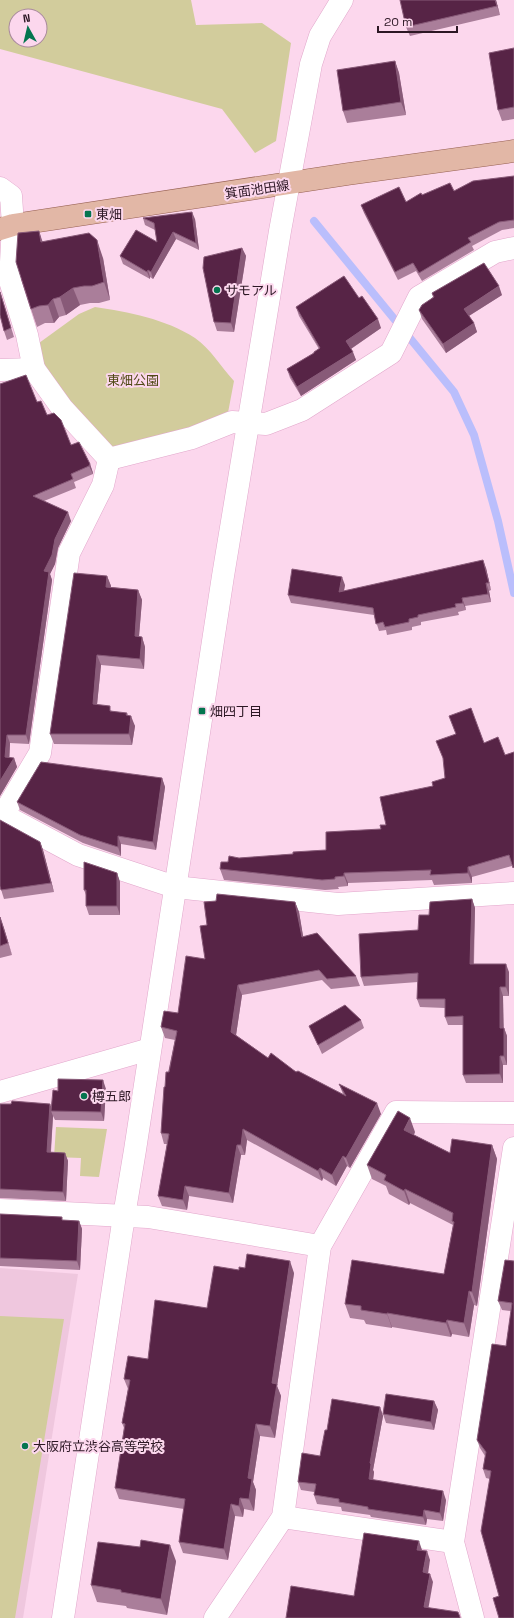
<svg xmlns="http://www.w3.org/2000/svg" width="514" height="1618" viewBox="0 0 514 1618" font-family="'Space Grotesk','Noto Sans JP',sans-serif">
<rect width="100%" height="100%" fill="#fcd7ed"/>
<path fill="#efc7de" d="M0,1268L78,1274L23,1618H0Z"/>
<g fill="#d2cc9c" fill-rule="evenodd">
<path d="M0,0H191L196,25L262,23L291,43L276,141L255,153L222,109L0,49ZM16,16H40V40H16Z"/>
<path d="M95,307C128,312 166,319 195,338C211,349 221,367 234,381L227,418L111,448L83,421L44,365L39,343L79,314Z"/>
<path d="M56,1127L107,1129L99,1177L80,1176L81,1158L54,1157Z"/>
<path d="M0,1316L64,1319L15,1618H0Z"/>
</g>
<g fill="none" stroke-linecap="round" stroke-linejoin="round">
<path stroke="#babefc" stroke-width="8" d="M314,221L454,392L474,435L498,521L514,593"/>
<defs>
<g id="minor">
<path d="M0,188L11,196L13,225L10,281L27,335L34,369"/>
<path d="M0,370L34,369L62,408L109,459L103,485L69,553L40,753L3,815"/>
<path d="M109,459L192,438L232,422L266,424L302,410L391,353L419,297L495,252L514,248"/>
<path d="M0,815H3L78,855L175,887L338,904L514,893"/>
<path d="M0,1092L150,1049"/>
<path d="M0,1210L148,1217L320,1246"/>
<path d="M283,1517L453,1542"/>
<path d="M63,1618L124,1216L135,1150L223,576L280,231L311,64L320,36L342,0"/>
<path d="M215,1618L283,1517L320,1246L396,1112L514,1113"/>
<path d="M473,1618L453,1542L514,1148"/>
</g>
<path id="major" d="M0,229L13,225L348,174L514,151"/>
</defs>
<use href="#minor" stroke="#e1a7cb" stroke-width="23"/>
<use href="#major" stroke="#966052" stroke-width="23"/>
<use href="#minor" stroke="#fff" stroke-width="22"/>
<use href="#major" stroke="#e2b7a6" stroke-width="22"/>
</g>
<g fill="#aa7e9a">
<path d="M496,0L500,15L410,36L406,27Z"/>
<path d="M514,48V119L502,121L498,110Z"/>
<path d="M395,61L399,73L406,115L347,123L343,111Z"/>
<path d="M514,176V228L502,230L472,246L474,250L422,281L416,271L398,280L364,213L361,205L406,202L422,195L454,191Z"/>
<path d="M143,218L195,219L199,250L176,239L153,279L150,277V279L123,264L120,256L157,242L155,230L145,225Z"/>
<path d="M42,241L103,258L110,300L99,303H90L80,305L66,315L59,317L54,323H45L37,327L31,309Z"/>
<path d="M242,248L246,256L234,332L217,331L214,322Z"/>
<path d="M0,291L14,337L7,340L4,331Z"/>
<path d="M432,293L502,295L469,316L474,323L477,332L446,353L422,319L419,310L433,297Z"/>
<path d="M296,307L381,328L351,349L356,360L301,396L290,378L287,369L314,353L319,349L299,316Z"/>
<path d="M0,384L37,402L71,445L90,464L93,473V474L74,482L76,488L44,501L71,521L58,548L55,564L50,574L52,580L29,744L10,743L9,758H14L17,767L0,796Z"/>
<path d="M486,568L491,590L489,591L491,602L465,606L466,610L458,612L459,615L421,622V625L412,627V630L387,635L386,630L379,631L374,615L291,603L288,595L345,585L344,591Z"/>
<path d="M107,576L111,586V587L138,590L142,600L139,637H142L145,647L144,669L101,665L97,705L112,711L128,716L135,726L132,745L54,744L50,734Z"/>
<path d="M471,708L512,866L472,877V883L434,885L432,880L348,883V886L338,887L339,889L325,890L224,880L220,869L228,862L239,858L293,854L326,850L381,829L386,825L433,786L445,778L456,734Z"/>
<path d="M162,778L165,787L156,850L121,844V856L83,843L20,810L17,802Z"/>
<path d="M40,842L43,850L54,892L4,899L0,886Z"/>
<path d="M117,873L120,882V915H89L86,906V895L84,890Z"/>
<path d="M472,899L475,908L474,964L509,972V996H503V1028H504L507,1036V1065H503V1083H466L463,1075V1025H448L445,1017V1008L420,1007L417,999L418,982L364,986L361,977L418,930L429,915Z"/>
<path d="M295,902L299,912L303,937L356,976L360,986L331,989L322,980L242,995L236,1035L268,1058L343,1094L339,1084L381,1114L350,1168L347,1166L336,1186L323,1178L322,1181L247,1140L245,1155H241L233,1203L189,1196L187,1210L162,1206L158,1196L167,1144H164L161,1133L165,1087L175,1040L165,1038L161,1027L178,1013L205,959L207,925Z"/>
<path d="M0,917L12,955L0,958Z"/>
<path d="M361,1020L364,1028L322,1054L313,1034L309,1026Z"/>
<path d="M106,1089L104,1121L55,1120L53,1116L51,1152L65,1153L68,1161L66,1201L0,1198V1104L52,1107Z"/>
<path d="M415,1132L414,1135L450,1153L492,1145L497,1159L477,1306L474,1305L469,1337L452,1334L451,1337L392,1327V1328L366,1324L364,1320L350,1318L345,1304L444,1274L453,1225L410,1203L409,1205L389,1194L386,1186L372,1179L367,1165Z"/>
<path d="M0,1214L63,1220L79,1221L82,1229L80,1270L0,1266Z"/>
<path d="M514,1261L499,1596L490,1479L486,1478L483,1469L485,1456L480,1448L477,1440L506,1346L511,1311L502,1310L498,1301Z"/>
<path d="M245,1268L294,1273L277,1386L281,1396L275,1438L260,1436L253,1482L256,1490L254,1511L244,1509L243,1517L235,1516L228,1560L183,1553L179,1542L184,1509L119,1499L115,1488L124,1428L122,1423L128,1389L124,1379L207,1308L239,1270Z"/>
<path d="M434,1401L438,1410L434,1430L386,1423L383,1414Z"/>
<path d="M380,1407L383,1416L373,1470L374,1472L373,1480L446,1500L443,1521L427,1519L426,1525L371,1517L370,1515L342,1511L341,1507L317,1504L314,1495V1492L301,1490L298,1482L320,1456L327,1430Z"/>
<path d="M176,1561L167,1615L127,1608L126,1606L97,1602L91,1585Z"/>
</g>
<g fill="#885a78">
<path d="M495,0H496L500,15Z"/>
<path d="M395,61L399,73L406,115L401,102Z"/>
<path d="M192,212L195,219L199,250L196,243Z"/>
<path d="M39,231L45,249L41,242Z"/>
<path d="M173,232L176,239L153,279L151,272Z"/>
<path d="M97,240L103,258L110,300L104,282Z"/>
<path d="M242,248L246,256L234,332L231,323Z"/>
<path d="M148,270L150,277V279L147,272Z"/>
<path d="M499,286L502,295L467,317L464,309Z"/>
<path d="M73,288L80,305L66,315L60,297Z"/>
<path d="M53,299L59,317L54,323L48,305Z"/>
<path d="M378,319L381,328L349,350L346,341Z"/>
<path d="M474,323L477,332L446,353L443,344Z"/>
<path d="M353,352L356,360L301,396L297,387Z"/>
<path d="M90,464L93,473V474L89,466Z"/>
<path d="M68,512L71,521L58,548L55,564L50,574L52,580L29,744L26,735L44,571L55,539Z"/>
<path d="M483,560L486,568L491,590L489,583Z"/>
<path d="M107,576L111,586L109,597L106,587Z"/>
<path d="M342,577L345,585L342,599L339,592Z"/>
<path d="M486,583L489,591L491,602L488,594Z"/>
<path d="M138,590L142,600L138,647L135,636Z"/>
<path d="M462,598L465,606L466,610L463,603Z"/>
<path d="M142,637L145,647L144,669L140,659Z"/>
<path d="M97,655L101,665L96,714L93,704Z"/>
<path d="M127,713L130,723L131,716L135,726L132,745L129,734L126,715Z"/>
<path d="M7,735L10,743L9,766L5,757Z"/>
<path d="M14,758L17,767L0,796V781Z"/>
<path d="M162,778L165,787L156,850L153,842Z"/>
<path d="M118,836L121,844V856L118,847Z"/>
<path d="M40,842L43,850L54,892L51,883Z"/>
<path d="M468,867L472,877V883L468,873Z"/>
<path d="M117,873L120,882V915L117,906Z"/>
<path d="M344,873L348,883V886L344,876Z"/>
<path d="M472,899L475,908L473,972L470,964Z"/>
<path d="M295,902L299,912L305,947L302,937Z"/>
<path d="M0,917L4,928L12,955L8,943Z"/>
<path d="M506,964L509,972V996L506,987Z"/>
<path d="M238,985L242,995L235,1042L231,1032Z"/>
<path d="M500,987L503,996L504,1036L500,1028Z"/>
<path d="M504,1028L507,1036V1065L504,1056Z"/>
<path d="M500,1056L503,1065V1083L500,1074Z"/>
<path d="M103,1080L106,1089L104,1121L101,1112Z"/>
<path d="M377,1103L381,1114L350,1168L346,1158Z"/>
<path d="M50,1104L53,1111H51L53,1116L50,1160L47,1152Z"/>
<path d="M410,1118L415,1132L409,1144L404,1130Z"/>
<path d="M243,1129L247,1140L245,1155L241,1145Z"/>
<path d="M237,1145L241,1155L233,1203L229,1193Z"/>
<path d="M492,1145L497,1159L477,1306L472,1292Z"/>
<path d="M65,1153L68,1161L66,1201L63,1192Z"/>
<path d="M343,1156L347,1166L336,1186L332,1175Z"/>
<path d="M320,1168L323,1178L322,1181L318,1171Z"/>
<path d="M185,1186L189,1196L187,1210L183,1200Z"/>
<path d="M405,1189L410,1203L409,1205L404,1191Z"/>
<path d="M79,1221L82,1229L80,1270L77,1261Z"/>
<path d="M290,1261L294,1273L277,1386L281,1396L275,1438L270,1426L272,1383Z"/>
<path d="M469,1291L474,1305L469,1337L464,1323Z"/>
<path d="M387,1313L392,1327V1328L387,1314Z"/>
<path d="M447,1320L452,1334L451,1337L446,1323Z"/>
<path d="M434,1401L438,1410L434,1430L431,1422Z"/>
<path d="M380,1407L383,1416L373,1470L374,1472L372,1488L369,1479L370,1463Z"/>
<path d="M256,1424L260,1436L253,1482L256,1490L254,1511L249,1499L248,1478Z"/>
<path d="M443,1491L446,1500L443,1521L440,1513Z"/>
<path d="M240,1498L244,1509L243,1517L239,1506Z"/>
<path d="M231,1504L235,1516L228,1560L224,1549Z"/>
<path d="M424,1510L427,1519L426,1525L423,1517Z"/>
<path d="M419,1541L422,1550L420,1559L417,1550Z"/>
<path d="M170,1545L176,1561L167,1615L161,1599Z"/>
<path d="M427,1551L430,1560L427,1581L423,1572Z"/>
<path d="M430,1574L433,1582L427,1616L424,1607Z"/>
</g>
<g fill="#572446" stroke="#885a78">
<path d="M400,0H495L497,6L406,27Z"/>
<path d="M514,48V107L498,110L489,53Z"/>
<path d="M395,61L401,102L343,111L337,70Z"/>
<path d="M514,176V220L499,222L468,238L471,242L419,273L413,263L395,272L361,205L399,187L406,202L421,193L422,195L450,183L454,191L473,181Z"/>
<path d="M192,212L196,243L173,232L151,272L148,270L147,272L120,256L136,230L157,242L154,223L143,218Z"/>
<path d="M39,231L41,242L89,233L97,240L104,282L92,286H84L73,288L60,297L53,299L48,305L39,306L31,309L16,262L18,233Z"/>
<path d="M242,248L231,323L214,322L203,268L204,257Z"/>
<path d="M484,263L499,286L464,309L474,323L443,344L419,310L422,305L434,297L432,293Z"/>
<path d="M344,276L359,298L362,296L378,319L346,341L353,352L297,387L287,369L314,353V352L320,348L296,307Z"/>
<path d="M0,292L11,328L4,331L0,315Z"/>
<path d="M26,375L37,402L41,401L47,415L54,413L61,420L71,445L79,442L90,464L89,466L71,474L73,479L33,496L68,512L55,539L52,555L44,571L49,572L26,735H7L5,757L14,758L0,781V384Z"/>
<path d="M483,560L489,583H486L488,594L462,598L463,603L455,604L456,607L418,615V617L409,619V622L385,627L383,622L376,624L373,608L288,595L292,569L342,577L339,592Z"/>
<path d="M74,573L107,576L106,587L138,590L135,636L142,637L140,659L97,655L93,704L110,706V711L127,713L126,715L131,716L129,734H50Z"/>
<path d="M471,708L484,743L498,737L505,755L514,752V867L513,868L509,855L468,867V873L430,875L431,870L344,873V876L335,877V879L322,880L220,869L221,862H228L229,856L239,858L293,854V852L326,850V832L381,829L380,825H386L380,797L433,786L432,782L445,778L443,758L436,741L456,734L449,716Z"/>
<path d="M41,762L162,778L153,842L118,836V847L80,835L17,802Z"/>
<path d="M0,820L40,842L51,883L1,890L0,886Z"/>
<path d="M84,862L117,873V906H86V890H84Z"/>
<path d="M217,894L295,902L302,937L317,933L356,976L327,979L319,970L238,985L231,1032L268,1058L271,1053L296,1072L298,1071L346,1096L339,1084L377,1103L346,1158L343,1156L332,1175L320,1168L318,1171L243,1129L241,1145H237L229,1193L185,1186L183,1200L158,1196L169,1134L161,1133L164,1087H165L166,1072H169L177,1031L161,1027L164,1011L178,1013L186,956L205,959L200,926L207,925L204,902L216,901Z"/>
<path d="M472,899L470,964H506V987H500V1028H504V1056H500V1074L463,1075V1016L445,1017V999H417L418,973L361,977L359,934L418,930L419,915H429L430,902Z"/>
<path d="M0,917L8,943L0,946Z"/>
<path d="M345,1005L361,1020L318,1045L309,1026Z"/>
<path d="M58,1079L103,1080L101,1112L51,1111L53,1090L58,1091Z"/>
<path d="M12,1101L50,1104L47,1152L65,1153L63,1192L0,1189V1104H11Z"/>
<path d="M398,1111L410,1118L404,1130L450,1153L452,1139L492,1145L472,1292L469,1291L464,1323L447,1320L446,1323L387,1313V1314L361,1310V1306L345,1304L352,1260L444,1274L454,1222L452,1221L453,1213L405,1189L404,1191L384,1180L386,1175L367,1165Z"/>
<path d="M0,1214L62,1217V1220L79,1221L77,1261L0,1258Z"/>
<path d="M247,1254L290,1261L272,1383L277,1384L270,1426L256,1424L248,1478L252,1479L249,1499L240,1498L239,1506L231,1504L224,1549L179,1542L185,1499L115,1488L125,1424L122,1423L130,1380L124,1379L128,1356L148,1359L155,1300L207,1308L214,1266L239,1270V1267L245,1268Z"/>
<path d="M505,1260L514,1261V1618H499L493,1598L499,1596L481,1531L491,1471L483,1469L486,1452L477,1440L492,1344L506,1346L512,1303L498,1301Z"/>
<path d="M386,1394L434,1401L431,1422L383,1414Z"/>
<path d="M332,1399L380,1407L370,1463L371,1464L369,1479L443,1491L440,1513L424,1510L423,1517L368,1509V1507L339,1502V1499L314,1495L316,1484L298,1482L302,1453L320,1456L325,1430H327Z"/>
<path d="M364,1533L419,1541L417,1550L427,1551L423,1572L430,1574L424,1607L458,1612L460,1617V1618H286L291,1586L354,1596Z"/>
<path d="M141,1540L170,1545L161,1599L121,1592V1590L91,1585L98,1542L140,1547Z"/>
</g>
<g fill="#04754f" stroke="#fcd7ed" stroke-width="1.5">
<rect x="84" y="210" width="8" height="8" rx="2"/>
<circle cx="217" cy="290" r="4"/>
<rect x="198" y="707" width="8" height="8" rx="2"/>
<circle cx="84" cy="1096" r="4"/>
<circle cx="25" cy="1446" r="4"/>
</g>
<g text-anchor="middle" stroke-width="4" stroke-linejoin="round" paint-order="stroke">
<g font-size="13" fill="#2c1724" stroke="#fcd7ed">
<text transform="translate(257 189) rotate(-8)" y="5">箕面池田線</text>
</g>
<g font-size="13" fill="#2c1724" stroke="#fcd7ed" text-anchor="start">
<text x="96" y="219">東畑</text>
<text x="225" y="295">サモアル</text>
<text x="210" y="716">畑四丁目</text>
<text x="92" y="1101">樽五郎</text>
<text x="33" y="1451">大阪府立渋谷高等学校</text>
</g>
<g font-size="13" fill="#504916" stroke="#fcd7ed">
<text x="133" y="385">東畑公園</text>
</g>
</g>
<g transform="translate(28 28) rotate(352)"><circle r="19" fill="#fcd7ed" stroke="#a98a9d"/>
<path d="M0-3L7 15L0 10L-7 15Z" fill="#04754f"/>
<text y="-6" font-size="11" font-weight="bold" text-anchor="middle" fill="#2c1724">N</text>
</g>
<path d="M378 26v6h79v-6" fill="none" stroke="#2c1724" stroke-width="2"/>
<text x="384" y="26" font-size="12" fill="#2c1724" stroke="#fcd7ed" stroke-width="3" paint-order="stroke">20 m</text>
</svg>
